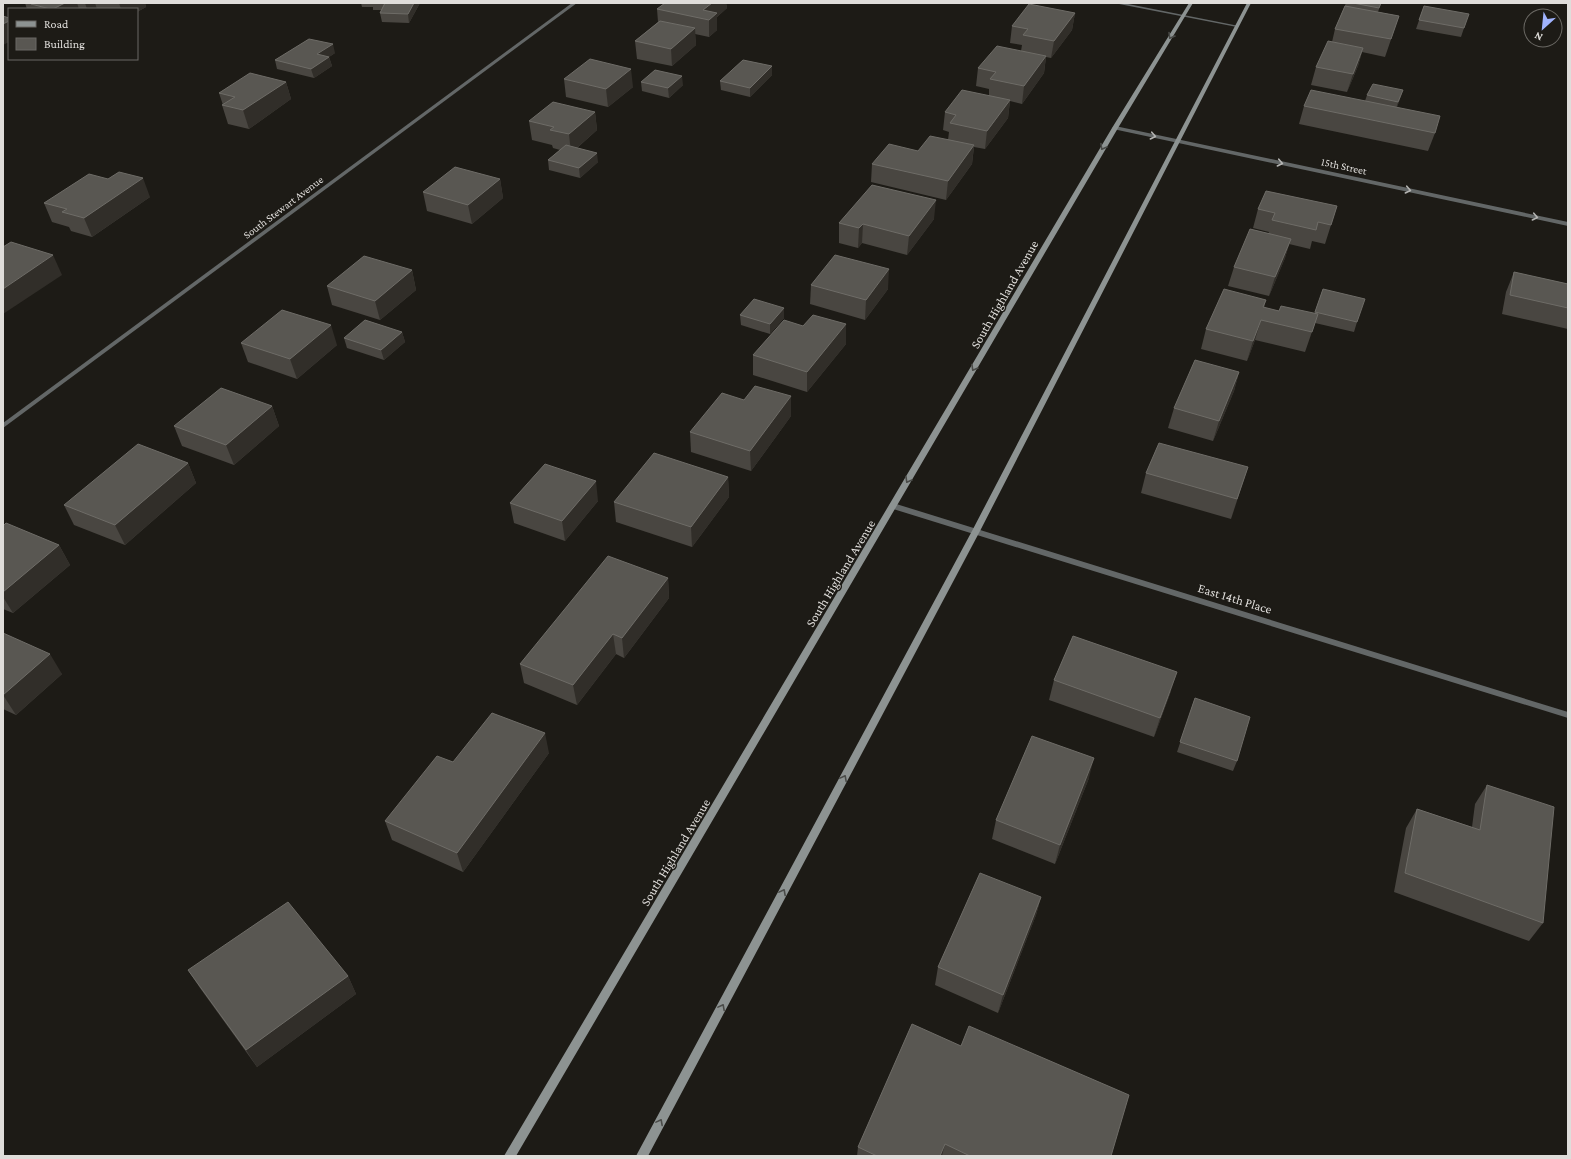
<svg xmlns="http://www.w3.org/2000/svg" width="1571" height="1159" viewBox="0 0 1571 1159" font-family="'Crimson Pro',serif">
<rect width="100%" height="100%" fill="#1d1b16"/>
<g fill="none" stroke-linecap="round" stroke-linejoin="round">
<g fill="#636767" fill-rule="evenodd">
<path d="M572,3H577L3,428V423Z"/>
<path d="M1114,3H1123L1239,26L1237,27Z"/>
<path d="M1115,126L1568,222V226L1113,129L1112,128Z"/>
<path d="M893,503L1568,712V718L890,508L889,506L890,504Z"/>
</g>
<g fill="#8d9392" fill-rule="evenodd">
<path d="M1189,3H1193L1118,128L516,1156H504L1112,128Z"/>
<path d="M1247,3H1251L980,531L648,1156H636L972,531Z"/>
</g>
</g>
<g fill="#494641">
<path d="M25,3H145L146,7L137,12V9H27Z"/>
<path d="M361,3H420L409,23L382,22L380,13L381,10H373V7H362Z"/>
<path d="M665,3H726L727,8L717,17V30L709,37L695,34L696,45L672,66L637,59L635,41L658,22L657,9Z"/>
<path d="M1346,3H1381L1378,12L1399,16L1385,57L1362,52L1358,66L1347,92L1311,85L1316,67L1332,42L1335,29Z"/>
<path d="M1424,6L1464,28L1461,37L1416,29Z"/>
<path d="M1075,13L1072,30L1051,58L1046,57L1044,73L1022,104L1010,101L1008,118L985,149L974,147L972,164L946,200L871,182L872,164L918,151L948,140L949,132L943,130L945,112L989,96V89L976,86L978,68L1021,51L1022,45L1010,43L1012,26Z"/>
<path d="M335,53L329,57L332,66L314,78L277,69L275,60Z"/>
<path d="M772,66V75L750,97L721,90L720,81Z"/>
<path d="M564,79L633,87L608,107L566,97Z"/>
<path d="M286,82L291,99L249,129L228,124L222,105H223L219,93Z"/>
<path d="M641,82L683,85L669,98L642,91Z"/>
<path d="M1403,90L1397,107L1435,133L1428,151L1299,124L1304,106L1365,101L1367,95Z"/>
<path d="M595,112L597,130L577,148L598,162L580,178L549,170L548,160L560,150L553,148L552,145L532,140L529,121Z"/>
<path d="M500,179L503,198L472,224L427,211L423,192Z"/>
<path d="M150,197L92,237L71,231L69,227L52,222L44,203Z"/>
<path d="M1337,206L1325,244L1312,241L1310,249L1289,244L1285,258L1269,296L1228,286L1234,267L1268,234L1269,232L1253,228L1258,209Z"/>
<path d="M934,219L907,255L862,243L858,248L839,243V223Z"/>
<path d="M412,270L416,290L380,320L332,305L327,286Z"/>
<path d="M1514,272L1568,284V329L1502,314L1506,292Z"/>
<path d="M811,285L888,289L865,320L810,304Z"/>
<path d="M1323,289L1357,322L1354,332L1315,323L1305,352L1255,340L1247,361L1201,349L1206,329L1266,300L1264,308L1279,311L1314,314Z"/>
<path d="M740,315L784,318L770,334L741,325Z"/>
<path d="M402,332L405,342L384,360L347,348L344,338Z"/>
<path d="M241,343L337,345L297,379L248,362Z"/>
<path d="M846,344L807,392L753,375V355Z"/>
<path d="M1239,372L1234,391L1213,441L1168,428L1174,408Z"/>
<path d="M272,406L279,426L234,465L182,446L174,426Z"/>
<path d="M791,416L751,471L691,452L690,432Z"/>
<path d="M188,463L196,483L125,545L74,525L64,505Z"/>
<path d="M1248,467L1231,519L1141,493L1146,473Z"/>
<path d="M728,477L729,497L692,547L616,522L614,502Z"/>
<path d="M598,501L565,541L514,523L510,503Z"/>
<path d="M3,526L59,545L70,565L13,613L3,609Z"/>
<path d="M668,578L669,598L624,658L616,654L577,705L524,683L520,664Z"/>
<path d="M3,633L62,674L16,715L3,709Z"/>
<path d="M1054,680L1171,691L1154,737L1049,700Z"/>
<path d="M1195,698L1237,761L1233,771L1177,752Z"/>
<path d="M549,753L463,872L392,840L385,821L453,762Z"/>
<path d="M1089,778L1055,864L992,839L996,820Z"/>
<path d="M1487,785L1543,923L1529,941L1394,892L1406,828L1417,809L1472,827L1475,804Z"/>
<path d="M1041,897L1036,915L998,1013L935,985L938,967Z"/>
<path d="M188,970L348,976L356,994L257,1067L200,988Z"/>
<path d="M961,1046L1111,1156H857L858,1147Z"/>
</g>
<g fill="#312e29">
<path d="M65,3H77L79,9H53Z"/>
<path d="M85,3H95L97,9H87Z"/>
<path d="M119,3H145L146,7L137,12V9H121Z"/>
<path d="M414,3H420L409,23L408,14Z"/>
<path d="M712,3H726L727,8L717,17V30L709,37V20L703,10Z"/>
<path d="M1075,13L1072,30L1051,58L1054,41Z"/>
<path d="M9,21V42L3,45V24Z"/>
<path d="M695,28L696,45L672,66L671,49Z"/>
<path d="M333,44L335,53L329,57L332,66L314,78L311,69L317,54Z"/>
<path d="M1363,48L1358,66L1347,92L1353,74Z"/>
<path d="M1046,56L1044,73L1022,104L1024,86Z"/>
<path d="M772,66V75L750,97V88Z"/>
<path d="M631,69L633,87L608,107L606,89Z"/>
<path d="M682,76L683,85L669,98L668,88Z"/>
<path d="M286,82L291,99L249,129L243,110Z"/>
<path d="M1403,90L1400,99L1395,112L1398,102Z"/>
<path d="M1010,100L1008,118L985,149L987,131Z"/>
<path d="M595,112L597,130L571,153L569,134Z"/>
<path d="M974,145L972,164L946,200L948,181Z"/>
<path d="M597,153L598,162L580,178L579,168Z"/>
<path d="M143,178L150,197L92,237L84,218Z"/>
<path d="M500,179L503,198L472,224L468,205Z"/>
<path d="M936,200L934,219L907,255L909,236Z"/>
<path d="M863,224L862,243L858,248L859,228Z"/>
<path d="M1291,239L1285,258L1269,296L1275,277Z"/>
<path d="M53,255L62,275L3,314V289Z"/>
<path d="M889,269L888,289L865,320L866,300Z"/>
<path d="M412,270L416,290L380,320L375,301Z"/>
<path d="M784,308V318L770,334V324Z"/>
<path d="M1261,320L1255,340L1247,361L1253,341Z"/>
<path d="M846,324V344L807,392V372Z"/>
<path d="M331,325L337,345L297,379L290,359Z"/>
<path d="M402,332L405,342L384,360L381,350Z"/>
<path d="M1239,372L1234,391L1213,441L1219,421Z"/>
<path d="M791,396V416L751,471L750,451Z"/>
<path d="M272,406L279,426L234,465L226,445Z"/>
<path d="M188,463L196,483L125,545L115,525Z"/>
<path d="M728,477L729,497L692,547L691,527Z"/>
<path d="M596,481L598,501L565,541L562,521Z"/>
<path d="M59,545L70,565L13,613L3,597V592Z"/>
<path d="M668,578L669,598L624,658L622,638Z"/>
<path d="M613,634L616,654L577,705L573,685Z"/>
<path d="M50,654L62,674L16,715L3,695Z"/>
<path d="M1177,672L1171,691L1154,737L1160,718Z"/>
<path d="M545,733L549,753L463,872L457,853Z"/>
<path d="M1094,758L1089,778L1055,864L1060,845Z"/>
<path d="M1041,897L1036,915L998,1013L1003,995Z"/>
<path d="M348,976L356,994L257,1067L246,1050Z"/>
<path d="M945,1144L942,1156H940Z"/>
</g>
<g fill="#595752" stroke="#6e6c67">
<path d="M33,3H65L53,9H50L31,4Z"/>
<path d="M385,3H414L408,14L380,13Z"/>
<path d="M665,3H712L703,10L717,13L709,20L657,9Z"/>
<path d="M1353,3H1381L1379,8Z"/>
<path d="M1029,4L1075,13L1054,41L1023,35L1028,29L1012,26Z"/>
<path d="M1345,6L1399,16L1391,39L1335,29Z"/>
<path d="M1424,6L1469,14L1464,28L1419,20Z"/>
<path d="M3,16L9,18V21L3,24Z"/>
<path d="M660,21L695,28L671,49L635,41Z"/>
<path d="M309,39L333,44L317,54L329,57L311,69L275,60Z"/>
<path d="M1328,41L1363,48L1353,74L1316,67Z"/>
<path d="M997,46L1046,56L1024,86L990,79L996,72L978,68Z"/>
<path d="M590,59L631,69L606,89L564,79Z"/>
<path d="M743,60L772,66L750,88L720,81Z"/>
<path d="M655,70L682,76L668,88L641,82Z"/>
<path d="M250,73L286,82L243,110L222,105L235,97L219,93Z"/>
<path d="M1373,84L1403,90L1398,102L1367,95Z"/>
<path d="M962,90L1010,100L987,131L950,123L956,115L945,112Z"/>
<path d="M1311,90L1440,116L1435,133L1304,106Z"/>
<path d="M553,102L595,112L569,134L550,130L554,127L529,121Z"/>
<path d="M930,136L974,145L948,181L872,164L889,144L918,151Z"/>
<path d="M566,145L597,153L579,168L548,160Z"/>
<path d="M455,167L500,179L468,205L423,192Z"/>
<path d="M119,172L143,178L84,218L62,212L67,209L44,203L89,174L108,179Z"/>
<path d="M872,185L936,200L909,236L863,224L859,228L839,223Z"/>
<path d="M1266,191L1337,206L1331,225L1318,222L1316,230L1272,220L1275,213L1258,209Z"/>
<path d="M1250,229L1291,239L1275,277L1234,267Z"/>
<path d="M11,242L53,255L3,289V247Z"/>
<path d="M835,255L889,269L866,300L811,285Z"/>
<path d="M364,256L412,270L375,301L327,286Z"/>
<path d="M1514,272L1568,284V308L1510,295Z"/>
<path d="M1224,289L1266,300L1263,307L1279,311L1281,306L1318,314L1312,332L1261,320L1253,341L1206,329Z"/>
<path d="M1323,289L1365,299L1357,322L1315,312Z"/>
<path d="M754,299L784,308L770,324L740,315Z"/>
<path d="M282,310L331,325L290,359L241,343Z"/>
<path d="M813,315L846,324L807,372L753,355L784,320L803,326Z"/>
<path d="M365,320L402,332L381,350L344,338Z"/>
<path d="M1195,360L1239,372L1219,421L1174,408Z"/>
<path d="M755,386L791,396L750,451L690,432L722,393L744,400Z"/>
<path d="M221,388L272,406L226,445L174,426Z"/>
<path d="M1159,443L1248,467L1237,499L1146,473Z"/>
<path d="M138,444L188,463L115,525L64,505Z"/>
<path d="M654,453L728,477L691,527L614,502Z"/>
<path d="M545,464L596,481L562,521L510,503Z"/>
<path d="M6,523L59,545L3,592V526Z"/>
<path d="M608,556L668,578L622,638L613,634L573,685L520,664Z"/>
<path d="M3,633L50,654L3,695Z"/>
<path d="M1073,636L1177,672L1160,718L1054,680Z"/>
<path d="M1195,698L1250,717L1237,761L1180,742Z"/>
<path d="M492,713L545,733L457,853L385,821L437,756L453,762Z"/>
<path d="M1032,736L1094,758L1060,845L996,820Z"/>
<path d="M1487,785L1554,807L1543,923L1405,873L1417,809L1480,830Z"/>
<path d="M980,873L1041,897L1003,995L938,967Z"/>
<path d="M288,902L348,976L246,1050L188,970Z"/>
<path d="M912,1024L961,1046L969,1026L1129,1095L1111,1156H970L945,1144L940,1156H877L858,1147Z"/>
</g>
<defs><path id="oneway-chevron" d="M-2-3.5L2.5 0L-2 3.5" fill="none" stroke-width="1.6" stroke-linecap="round" stroke-linejoin="round"/></defs>
<g stroke="#4a4b48">
<use href="#oneway-chevron" transform="translate(1171 36) rotate(121)"/>
<use href="#oneway-chevron" transform="translate(1103 147) rotate(120)"/>
<use href="#oneway-chevron" transform="translate(974 368) rotate(120)"/>
<use href="#oneway-chevron" transform="translate(908 480) rotate(120)"/>
<use href="#oneway-chevron" transform="translate(844 778) rotate(-62)"/>
<use href="#oneway-chevron" transform="translate(783 892) rotate(-62)"/>
<use href="#oneway-chevron" transform="translate(722 1007) rotate(-62)"/>
<use href="#oneway-chevron" transform="translate(660 1122) rotate(-62)"/>
</g>
<g stroke="#b4b4b2">
<use href="#oneway-chevron" transform="translate(1153 136) rotate(12)"/>
<use href="#oneway-chevron" transform="translate(1280 163) rotate(12)"/>
<use href="#oneway-chevron" transform="translate(1408 190) rotate(12)"/>
<use href="#oneway-chevron" transform="translate(1535 217) rotate(12)"/>
</g>
<g text-anchor="middle" stroke-width="3" stroke-linejoin="round" paint-order="stroke">
<g font-size="11" fill="#dfddda" stroke="#1d1b16">
<text transform="translate(1344 166) rotate(12)" y="4">15th Street</text>
<text transform="translate(283 207) rotate(-37)" y="4">South Stewart Avenue</text>
</g>
<g font-size="13" fill="#dfddda" stroke="#1d1b16">
<text transform="translate(1004 294) rotate(-60)" y="5">South Highland Avenue</text>
<text transform="translate(840 573) rotate(-59)" y="5">South Highland Avenue</text>
<text transform="translate(1235 598) rotate(17)" y="5">East 14th Place</text>
<text transform="translate(675 852) rotate(-59)" y="5">South Highland Avenue</text>
</g>
</g>
<rect width="1571" height="1159" fill="none" stroke="#dfddda" stroke-width="8"/>
<rect x="8" y="8" width="130" height="52" fill="#1d1b16" stroke="#6b6964"/>
<rect x="16" y="21" width="20" height="6" fill="#8d9392" stroke="#6b6964"/>
<text x="44" y="28" font-size="12" fill="#dfddda">Road</text>
<rect x="16" y="38" width="20" height="12" fill="#595752" stroke="#6b6964"/>
<text x="44" y="48" font-size="12" fill="#dfddda">Building</text>
<g transform="translate(1543 28) rotate(207)"><circle r="19" fill="#1d1b16" stroke="#6b6964"/>
<path d="M0-3L7 15L0 10L-7 15Z" fill="#a0b3fd"/>
<text y="-6" font-size="11" font-weight="bold" text-anchor="middle" fill="#dfddda">N</text>
</g>
</svg>
